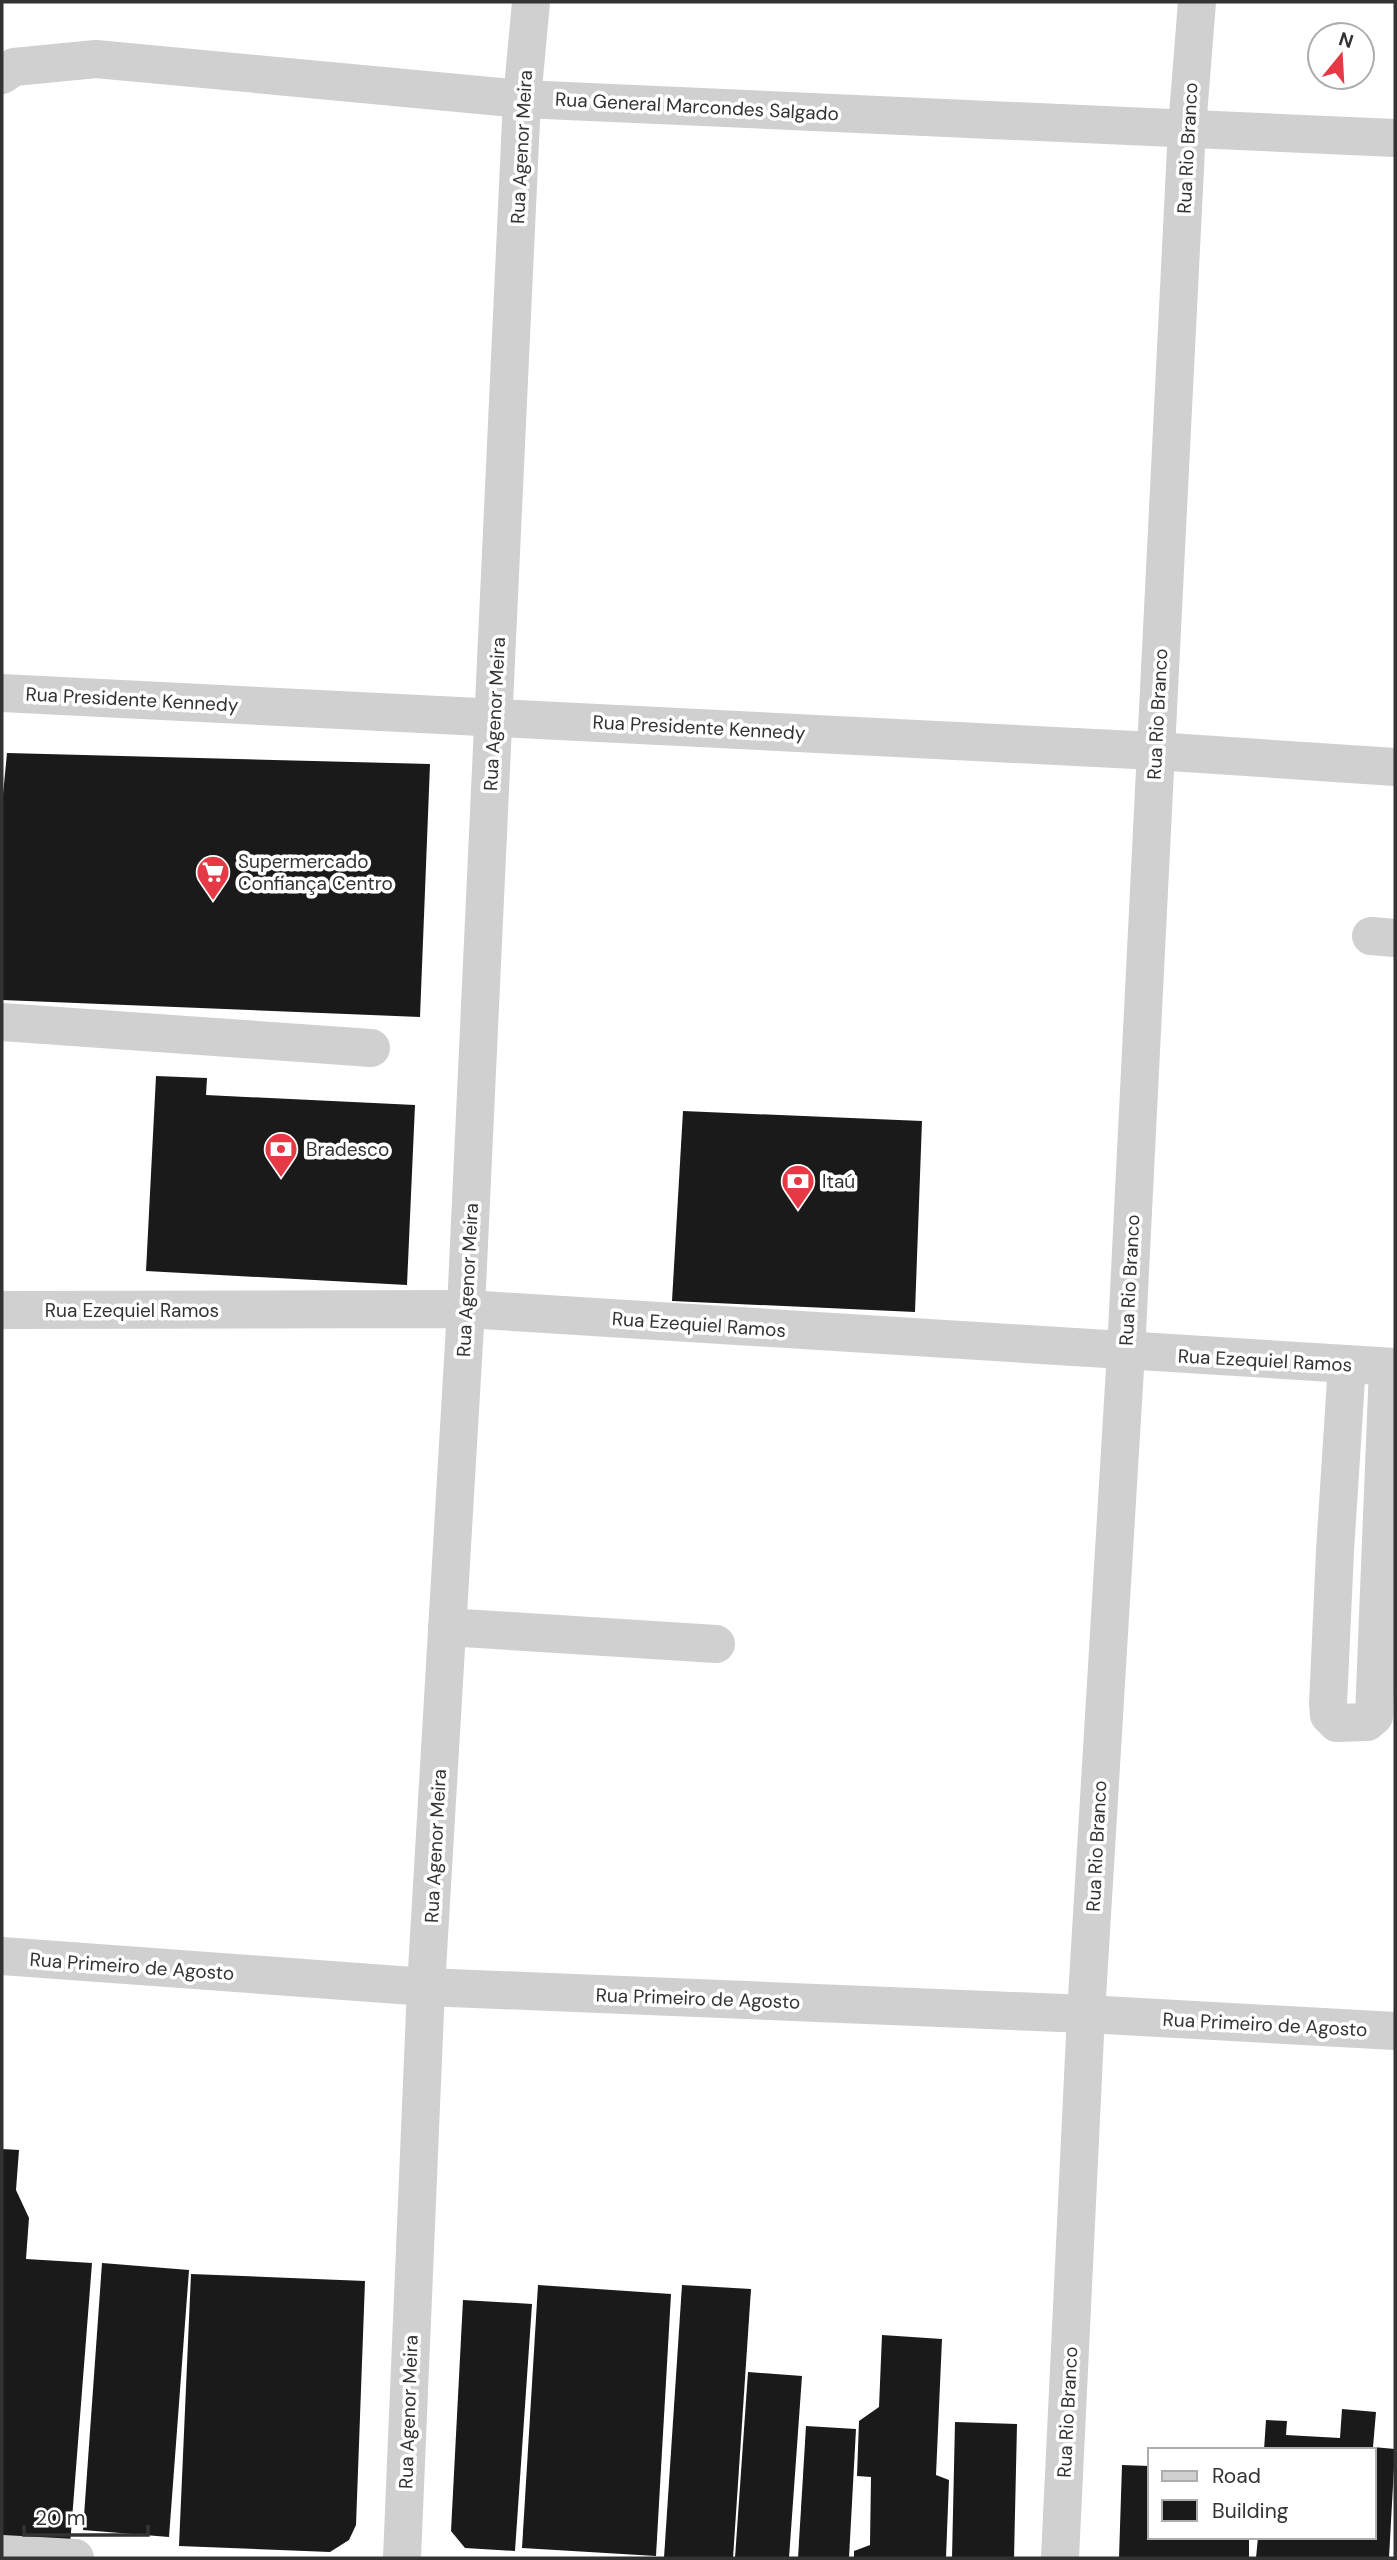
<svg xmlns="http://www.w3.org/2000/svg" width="1397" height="2560" viewBox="0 0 1397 2560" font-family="'DM Sans',sans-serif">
<rect width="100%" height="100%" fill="#fff"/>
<g fill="#1a1a1a">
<path d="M7,753L430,764L420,1017L2,1000V805Z"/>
<path d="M156,1076L207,1078L206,1095L415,1105L407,1285L146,1271Z"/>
<path d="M683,1111L922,1121L915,1312L672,1301Z"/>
<path d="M2,2149L19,2150L16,2190L29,2218L26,2259L92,2263L70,2545L2,2541Z"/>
<path d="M102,2263L189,2270L169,2537L83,2530Z"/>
<path d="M191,2274L365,2281L356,2525L349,2540L330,2552L179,2546Z"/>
<path d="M538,2285L671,2294L656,2556L522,2548Z"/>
<path d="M682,2285L751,2289L733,2558H664Z"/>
<path d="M463,2300L532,2304L515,2551L465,2548L451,2531Z"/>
<path d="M882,2335L942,2339L936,2475L949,2480L946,2558H854V2551L870,2545L871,2477L857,2476L859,2421L879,2407Z"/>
<path d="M748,2372L802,2376L789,2558H735Z"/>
<path d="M1342,2409L1376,2412L1373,2447L1395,2449L1389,2558H1256L1258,2537H1374V2450H1264L1266,2420L1287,2421L1286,2435L1340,2438Z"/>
<path d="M955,2422L1017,2424L1014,2558H952Z"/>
<path d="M806,2426L856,2429L849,2558H798Z"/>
<path d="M1122,2465L1150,2466V2537H1249V2558H1119Z"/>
</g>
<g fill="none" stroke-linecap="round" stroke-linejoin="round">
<g stroke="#d0d0d0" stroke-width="38">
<path d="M2,75L14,67L96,59L522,99L1395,138"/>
<path d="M2,693L1155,751L1395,767"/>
<path d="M1371,936L1395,938"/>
<path d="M2,1022L371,1048"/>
<path d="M2,1310L466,1309L1395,1367"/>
<path d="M1347,1364L1335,1551L1328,1704L1329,1715L1337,1723L1367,1722L1374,1716L1388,1367"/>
<path d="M447,1627L716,1644"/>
<path d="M2,1956L426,1987L1086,2014L1395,2031"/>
<path d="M2,2554L75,2558"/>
<path d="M402,2558L426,1987L466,1309L522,99L531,2"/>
<path d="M1060,2558L1086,2014L1126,1352L1187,128L1197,2"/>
</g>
</g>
<defs>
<symbol id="supermarket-pin" viewBox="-11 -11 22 30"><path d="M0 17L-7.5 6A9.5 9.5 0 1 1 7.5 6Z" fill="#e63946" stroke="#fff"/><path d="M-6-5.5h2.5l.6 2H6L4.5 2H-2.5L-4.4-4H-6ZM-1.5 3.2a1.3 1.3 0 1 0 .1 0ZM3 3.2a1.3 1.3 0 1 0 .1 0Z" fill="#fff"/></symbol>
<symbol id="bank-pin" viewBox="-11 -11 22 30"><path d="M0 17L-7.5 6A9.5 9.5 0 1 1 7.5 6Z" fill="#e63946" stroke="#fff"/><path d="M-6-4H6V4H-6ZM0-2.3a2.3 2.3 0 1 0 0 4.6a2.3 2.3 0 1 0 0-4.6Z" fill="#fff"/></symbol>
</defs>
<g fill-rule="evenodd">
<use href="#supermarket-pin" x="194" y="853" width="38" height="52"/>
<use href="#bank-pin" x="262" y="1130" width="38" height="52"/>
<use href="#bank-pin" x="779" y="1162" width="38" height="52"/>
</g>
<g text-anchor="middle" stroke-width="7" stroke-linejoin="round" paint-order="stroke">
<g font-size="19" fill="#333" stroke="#fff">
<text transform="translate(697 106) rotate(3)" y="7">Rua General Marcondes Salgado</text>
<text transform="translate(521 147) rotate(-87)" y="7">Rua Agenor Meira</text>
<text transform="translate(1187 148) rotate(-87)" y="7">Rua Rio Branco</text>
<text transform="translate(132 699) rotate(3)" y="7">Rua Presidente Kennedy</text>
<text transform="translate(494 714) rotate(-87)" y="7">Rua Agenor Meira</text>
<text transform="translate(1157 714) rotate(-87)" y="7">Rua Rio Branco</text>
<text transform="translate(699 727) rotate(3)" y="7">Rua Presidente Kennedy</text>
<text transform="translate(467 1280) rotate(-87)" y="7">Rua Agenor Meira</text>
<text transform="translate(1129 1280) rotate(-87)" y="7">Rua Rio Branco</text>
<text x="132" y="1317">Rua Ezequiel Ramos</text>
<text transform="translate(699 1324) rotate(4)" y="7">Rua Ezequiel Ramos</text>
<text transform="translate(1265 1360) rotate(3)" y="7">Rua Ezequiel Ramos</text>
<text transform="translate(435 1846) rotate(-87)" y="7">Rua Agenor Meira</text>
<text transform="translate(1096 1846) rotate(-87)" y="7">Rua Rio Branco</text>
<text transform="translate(132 1966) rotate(4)" y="7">Rua Primeiro de Agosto</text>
<text transform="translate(698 1998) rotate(2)" y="7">Rua Primeiro de Agosto</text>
<text transform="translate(1265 2024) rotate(3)" y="7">Rua Primeiro de Agosto</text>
<text transform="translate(408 2412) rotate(-88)" y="7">Rua Agenor Meira</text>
<text transform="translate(1067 2412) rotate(-87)" y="7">Rua Rio Branco</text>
</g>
<g font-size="19" fill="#333" stroke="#fff" text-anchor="start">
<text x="238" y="868">Supermercado<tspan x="238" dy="22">Confiança Centro</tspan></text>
<text x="306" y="1156">Bradesco</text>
<text x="822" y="1188">Itaú</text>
</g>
</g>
<rect width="1397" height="2560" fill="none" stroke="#333333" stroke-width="7"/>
<rect x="1148" y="2448" width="228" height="91" fill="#ffffff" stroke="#adadad" stroke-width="2"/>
<rect x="1162" y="2471" width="35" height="10" fill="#d0d0d0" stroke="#adadad" stroke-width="2"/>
<text x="1212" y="2483" font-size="21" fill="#333333">Road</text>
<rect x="1162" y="2500" width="35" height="21" fill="#1a1a1a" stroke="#adadad" stroke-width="2"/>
<text x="1212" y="2518" font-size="21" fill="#333333">Building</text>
<g transform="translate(1341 56) rotate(18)"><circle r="33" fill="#ffffff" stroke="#adadad" stroke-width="2"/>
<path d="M0-5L12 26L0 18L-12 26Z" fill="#e63946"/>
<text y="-10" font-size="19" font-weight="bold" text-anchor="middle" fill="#333333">N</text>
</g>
<path d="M24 2525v10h124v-10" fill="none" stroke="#333333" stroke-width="3.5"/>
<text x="35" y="2525" font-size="21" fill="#333333" stroke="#ffffff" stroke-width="5" paint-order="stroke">20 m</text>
</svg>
